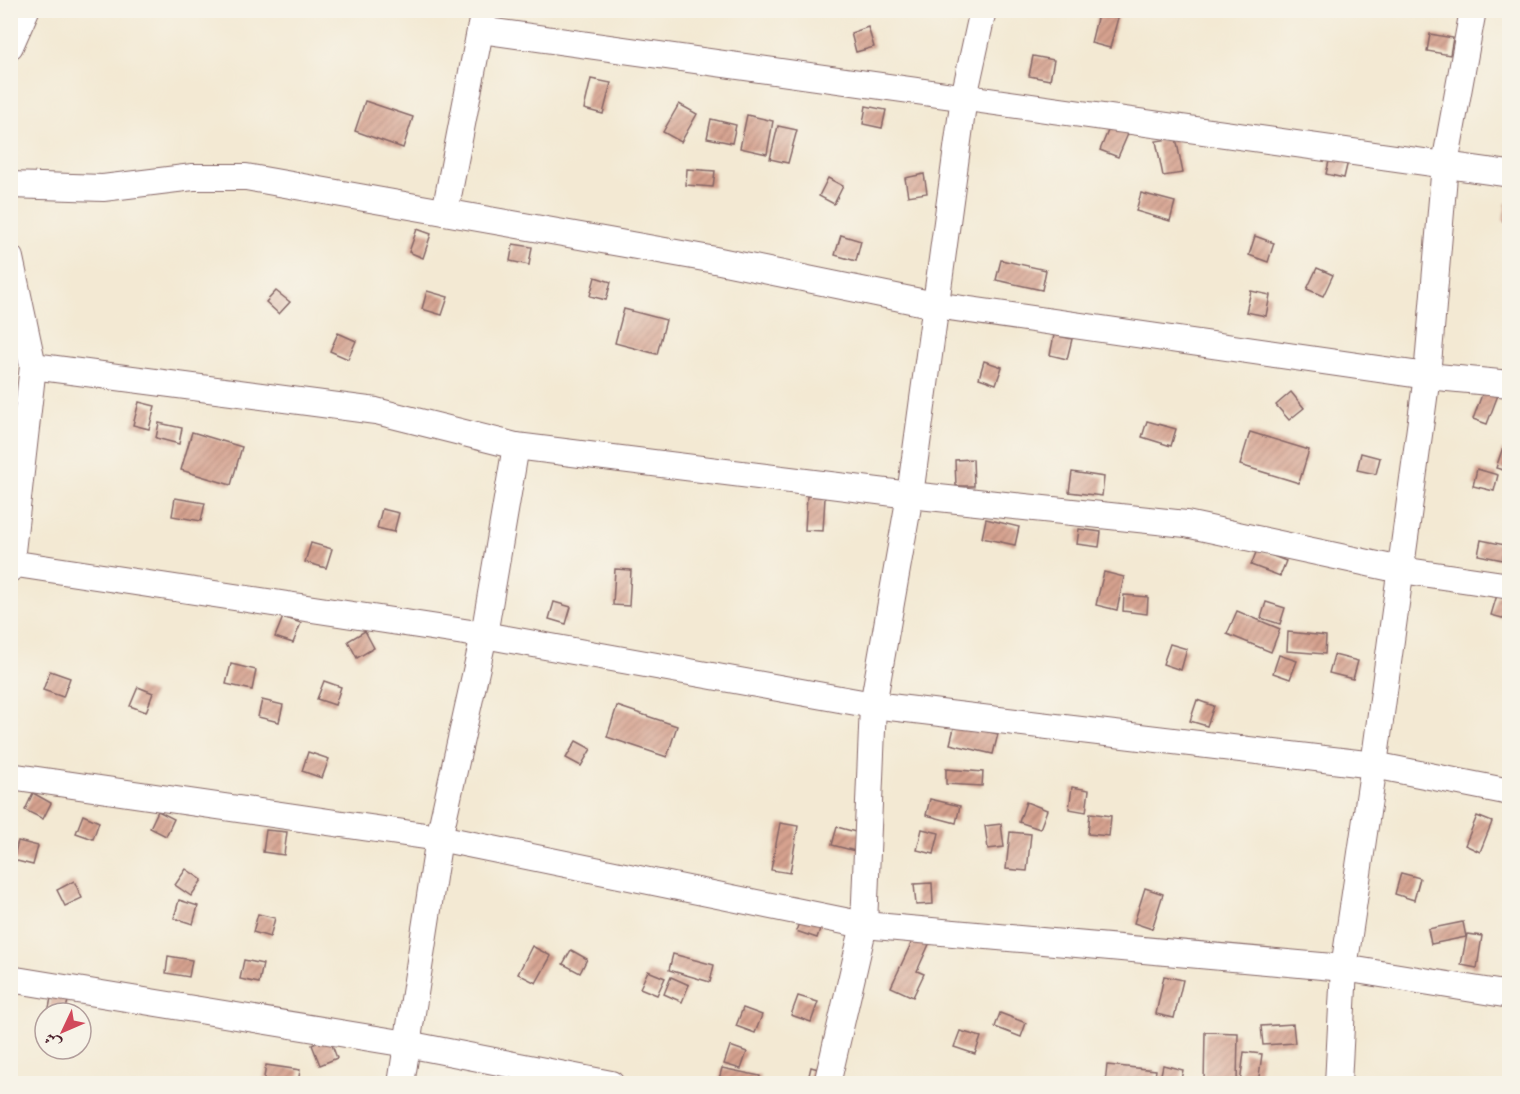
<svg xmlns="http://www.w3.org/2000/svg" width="1520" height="1094" viewBox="0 0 1520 1094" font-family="'Libre Bodoni',Amiri,serif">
<defs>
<pattern id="building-hatch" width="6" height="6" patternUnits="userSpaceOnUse" patternTransform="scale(1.5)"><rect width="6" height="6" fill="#d6a28f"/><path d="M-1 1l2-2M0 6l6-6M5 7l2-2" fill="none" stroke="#b08375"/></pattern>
</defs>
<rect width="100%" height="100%" fill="#f7f3e8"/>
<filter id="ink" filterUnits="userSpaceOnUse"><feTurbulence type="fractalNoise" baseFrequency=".0167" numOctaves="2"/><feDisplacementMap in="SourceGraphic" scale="12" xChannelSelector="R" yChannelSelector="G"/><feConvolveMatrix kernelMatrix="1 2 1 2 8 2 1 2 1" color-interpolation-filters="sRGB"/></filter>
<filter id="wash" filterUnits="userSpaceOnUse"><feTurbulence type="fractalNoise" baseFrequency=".008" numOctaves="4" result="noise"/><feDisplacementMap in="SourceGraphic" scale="24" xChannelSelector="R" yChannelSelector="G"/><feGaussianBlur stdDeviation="1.35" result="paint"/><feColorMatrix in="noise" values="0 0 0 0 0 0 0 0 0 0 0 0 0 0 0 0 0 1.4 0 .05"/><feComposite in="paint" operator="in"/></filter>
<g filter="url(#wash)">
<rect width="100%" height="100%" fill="#f3e9d3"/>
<g id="blocks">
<g fill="url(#building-hatch)">
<path d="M1099,10H1120L1110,48L1091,43Z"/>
<path d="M868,27L874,47L856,52L851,33Z"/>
<path d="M1430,34L1453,38L1450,55L1427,51Z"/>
<path d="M1033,56L1054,60L1050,80L1029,76Z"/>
<path d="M591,79L611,83L603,114L584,109Z"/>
<path d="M365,101L413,117L403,148L355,131Z"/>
<path d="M679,104L697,114L681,142L663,132Z"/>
<path d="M866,106L886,110L882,128L863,124Z"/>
<path d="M747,115L773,121L767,154L740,148Z"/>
<path d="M711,119L736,125L732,143L707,138Z"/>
<path d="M778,126L797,130L788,163L770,159Z"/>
<path d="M1110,126L1128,134L1118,157L1100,150Z"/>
<path d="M1176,138L1183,173L1163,176L1156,141Z"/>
<path d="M1330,157L1348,161L1344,178L1326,174Z"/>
<path d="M687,169L715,171L713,187L686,185Z"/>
<path d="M924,174L927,193L908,196L905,178Z"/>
<path d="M828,178L843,186L834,204L819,196Z"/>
<path d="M1141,193L1175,202L1170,221L1136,211Z"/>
<path d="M1506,203H1510V222L1503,221Z"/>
<path d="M417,229L431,234L423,258L409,252Z"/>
<path d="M841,235L861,241L856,261L835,255Z"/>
<path d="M1255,236L1274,243L1268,262L1249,255Z"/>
<path d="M513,244L532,247L529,265L510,261Z"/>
<path d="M1001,260L1046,270L1042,290L996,280Z"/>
<path d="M1317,268L1333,275L1323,296L1307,289Z"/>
<path d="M595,277L611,282L606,300L590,296Z"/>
<path d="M276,291L290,302L279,314L266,302Z"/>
<path d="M427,291L448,297L442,315L422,309Z"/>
<path d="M1251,291L1270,295L1266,316L1246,312Z"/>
<path d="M624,309L666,320L657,354L615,343Z"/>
<path d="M338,333L356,341L348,359L330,351Z"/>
<path d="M1054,335L1072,339L1067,359L1050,355Z"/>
<path d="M984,361L1002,367L996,384L979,378Z"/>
<path d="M1484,389L1498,395L1487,424L1473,419Z"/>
<path d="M1291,392L1304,408L1289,420L1276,405Z"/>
<path d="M139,402L155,406L149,429L133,425Z"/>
<path d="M1147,421L1176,429L1171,446L1142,437Z"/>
<path d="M159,423L182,428L179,444L156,438Z"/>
<path d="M192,432L242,447L231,485L181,470Z"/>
<path d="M1250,432L1309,450L1299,483L1240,465Z"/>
<path d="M1502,450L1510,453V472L1496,468Z"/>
<path d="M1361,453L1380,458L1376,474L1357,470Z"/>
<path d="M973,459L974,486H956L955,460Z"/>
<path d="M1477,469L1498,475L1494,491L1473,486Z"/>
<path d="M1072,472L1104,477L1102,496L1069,492Z"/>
<path d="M807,496L825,497L823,531L805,530Z"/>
<path d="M175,498L205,503L201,521L172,516Z"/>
<path d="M382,509L399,513L394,532L377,528Z"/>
<path d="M986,519L1019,527L1015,545L982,538Z"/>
<path d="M1079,529L1101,532L1099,547L1077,544Z"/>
<path d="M1481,540L1505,545L1503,560L1478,555Z"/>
<path d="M311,543L332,549L326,568L305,562Z"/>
<path d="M1257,550L1286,561L1280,576L1251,565Z"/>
<path d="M615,569L631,570L629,606L613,605Z"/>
<path d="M1104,572L1124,577L1117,610L1096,605Z"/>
<path d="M1124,595L1148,597L1147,614L1123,611Z"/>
<path d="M1497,595L1510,599V620L1491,615Z"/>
<path d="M554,602L571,607L566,624L549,619Z"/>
<path d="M1266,602L1285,608L1280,624L1261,618Z"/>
<path d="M1237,611L1280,629L1271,652L1227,634Z"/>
<path d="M283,617L301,623L293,643L275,637Z"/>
<path d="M365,631L374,648L357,658L348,641Z"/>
<path d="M1288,632L1326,636L1325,654L1287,651Z"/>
<path d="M1170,644L1187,649L1181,670L1163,664Z"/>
<path d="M1279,655L1297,661L1290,679L1273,673Z"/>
<path d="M1334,655L1358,661L1353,679L1329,673Z"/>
<path d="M231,664L256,670L252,690L226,684Z"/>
<path d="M50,671L70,678L63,697L43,690Z"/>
<path d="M324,681L341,687L335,705L317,699Z"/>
<path d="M138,687L153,693L146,712L130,706Z"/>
<path d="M262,700L283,705L279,722L258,717Z"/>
<path d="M1197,700L1214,706L1207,726L1190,721Z"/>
<path d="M617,706L677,726L667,757L607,737Z"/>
<path d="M955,724L998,734L993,754L950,744Z"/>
<path d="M576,741L591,749L581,766L566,758Z"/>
<path d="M308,752L329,759L322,778L302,771Z"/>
<path d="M946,769L983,772L982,786L946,784Z"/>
<path d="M1072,787L1089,790L1086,812L1069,809Z"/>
<path d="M33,793L51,803L43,819L25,810Z"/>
<path d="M930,799L960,806L956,823L926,815Z"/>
<path d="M1026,802L1047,810L1040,829L1019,822Z"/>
<path d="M158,811L174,819L166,836L150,828Z"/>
<path d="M1090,813L1111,816L1109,836L1088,834Z"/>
<path d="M83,815L99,822L93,839L76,833Z"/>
<path d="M1477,816L1492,822L1480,852L1465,845Z"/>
<path d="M780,823L798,826L790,873L771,870Z"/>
<path d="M1001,824L1004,847L988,849L985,826Z"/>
<path d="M837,827L863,834L859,852L832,845Z"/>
<path d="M922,829L939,833L934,854L917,850Z"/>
<path d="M266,830L287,832L284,855L263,852Z"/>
<path d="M1010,832L1031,834L1027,871L1006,869Z"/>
<path d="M18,841L38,846L33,865L13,860Z"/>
<path d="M186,869L202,880L191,896L175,885Z"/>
<path d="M1401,873L1420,878L1414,900L1395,894Z"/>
<path d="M74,881L82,898L65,906L57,890Z"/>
<path d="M932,883L933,904L916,905L914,884Z"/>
<path d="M1145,888L1163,894L1152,929L1134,923Z"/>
<path d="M179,900L198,906L193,924L174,918Z"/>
<path d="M803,912L823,920L817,938L796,931Z"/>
<path d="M258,914L275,918L270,937L253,932Z"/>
<path d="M1463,922L1466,937L1431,944L1428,929Z"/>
<path d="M1467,934L1482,936L1477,968L1461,965Z"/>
<path d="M915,935L930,942L917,971L924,974L913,997L891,987Z"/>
<path d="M532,946L551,956L536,983L518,974Z"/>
<path d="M571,950L587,959L580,973L563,964Z"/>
<path d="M673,954L714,965L710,982L669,970Z"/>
<path d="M168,956L192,960L189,977L166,973Z"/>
<path d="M244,960L263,964L259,983L240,979Z"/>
<path d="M648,971L665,978L657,995L640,988Z"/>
<path d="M1164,976L1183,980L1174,1018L1156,1014Z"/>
<path d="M671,977L689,985L682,1002L664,994Z"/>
<path d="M52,993L69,997L65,1013H48Z"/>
<path d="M798,996L818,1002L811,1022L791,1015Z"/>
<path d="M743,1008L762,1015L755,1033L736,1026Z"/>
<path d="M1000,1013L1026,1023L1021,1037L995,1027Z"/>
<path d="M1293,1024L1295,1043L1263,1045L1261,1026Z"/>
<path d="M960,1031L981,1037L975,1054L954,1047Z"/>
<path d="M1205,1032L1238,1033L1237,1084H1204Z"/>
<path d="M329,1037L337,1058L320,1065L312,1045Z"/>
<path d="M730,1046L747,1052L741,1069L724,1064Z"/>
<path d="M1244,1052L1262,1054L1258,1084H1240Z"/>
<path d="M266,1065L300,1070L298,1084H263Z"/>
<path d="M1107,1065L1156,1070L1154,1084H1105Z"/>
<path d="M1163,1065L1183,1070L1180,1084H1159Z"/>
<path d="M811,1067L829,1072L826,1084H807Z"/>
<path d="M722,1068L760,1076L758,1084L718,1083Z"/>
</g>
</g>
</g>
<g filter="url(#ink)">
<use href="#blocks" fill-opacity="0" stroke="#856666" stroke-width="1.5"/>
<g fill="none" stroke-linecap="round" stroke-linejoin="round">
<defs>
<g id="minor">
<path d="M480,30L1510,174"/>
<path d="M10,46L26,10"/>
<path d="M10,185L103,188L193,177H246L710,259L935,305L1427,376L1510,384"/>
<path d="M445,212L484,10"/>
<path d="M10,258L33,366L10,569"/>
<path d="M33,366L376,411L516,446L910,495L1186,524L1401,570L1510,586"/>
<path d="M10,563L484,635L873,705L1374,765L1510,792"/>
<path d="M10,776L439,838L864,925L1344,968L1510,995"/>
<path d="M10,979L407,1044L611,1084"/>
<path d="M401,1084L439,838L484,635L516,446"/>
<path d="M827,1084L864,925L873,705L910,495L964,97L983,10"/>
<path d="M1338,1084L1344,968L1374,765L1427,376L1445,164L1473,10"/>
</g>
</defs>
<use href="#minor" stroke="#856666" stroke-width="28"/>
<use href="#minor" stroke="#fff" stroke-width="26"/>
</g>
</g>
<rect width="1520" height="1094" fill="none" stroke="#f7f3e8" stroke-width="36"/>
<g transform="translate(63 1031) rotate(226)"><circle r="28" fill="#f7f3e8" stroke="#b29e9c" stroke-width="1.5"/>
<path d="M0-4.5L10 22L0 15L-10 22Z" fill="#d1495b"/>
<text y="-9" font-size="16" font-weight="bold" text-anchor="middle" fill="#4a1f2b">ش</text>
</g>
</svg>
